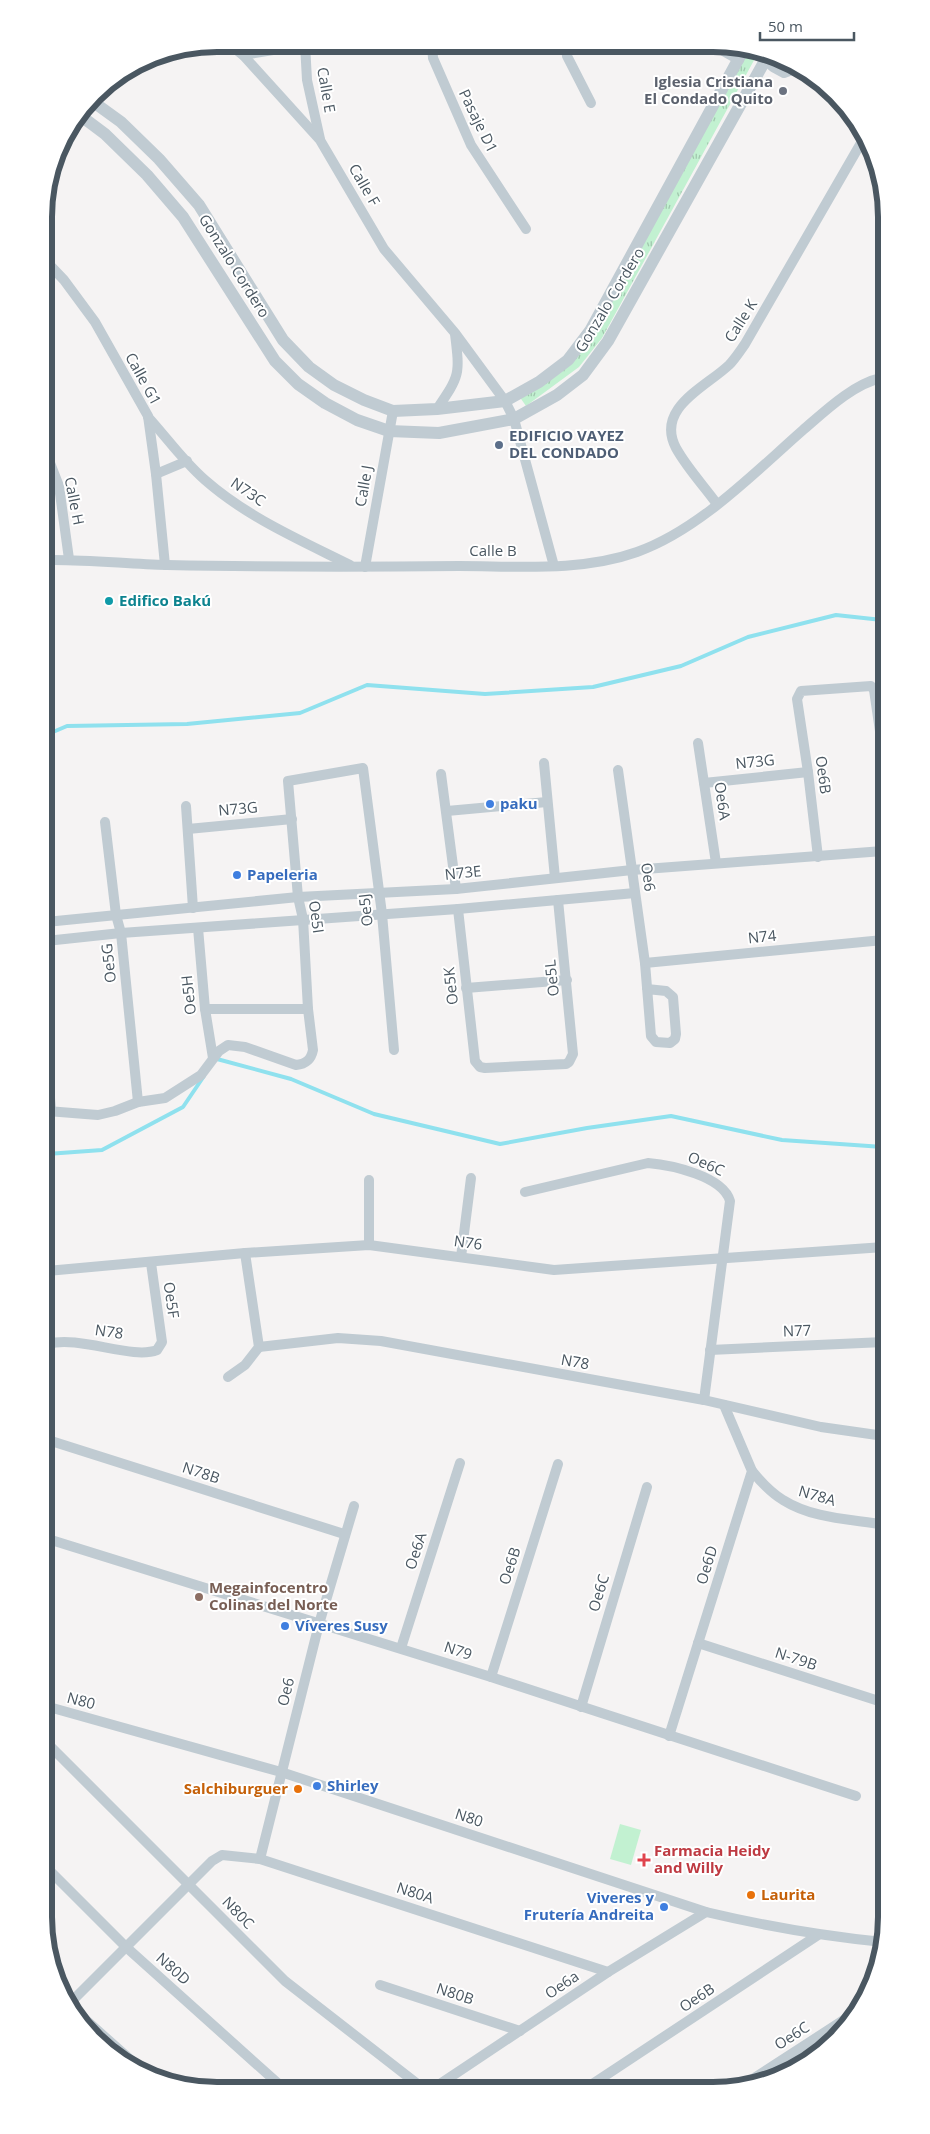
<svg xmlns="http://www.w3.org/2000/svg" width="930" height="2134" viewBox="0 0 930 2134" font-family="'Open Sans',sans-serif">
<defs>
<pattern id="grass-tufts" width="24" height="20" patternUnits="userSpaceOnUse" patternTransform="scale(1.25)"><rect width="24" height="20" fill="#c2f1d1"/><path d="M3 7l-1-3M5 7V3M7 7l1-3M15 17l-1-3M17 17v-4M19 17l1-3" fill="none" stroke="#a0c6ad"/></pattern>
</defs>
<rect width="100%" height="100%" fill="#f5f3f3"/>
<path fill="url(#grass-tufts)" d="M748,48L758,53L602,338L579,367L526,406L519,396L568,365Z"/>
<path fill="#c2f1d1" d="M620,1824L641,1830L631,1865L610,1859Z"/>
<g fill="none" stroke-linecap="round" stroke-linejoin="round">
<g stroke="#8fe1ee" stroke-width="4">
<path d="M46,735L67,726L187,724L300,713L367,685L485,694L593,687L681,666L748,637L836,615L882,620"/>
<path d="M217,1059L291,1079L374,1114L500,1144L587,1128L671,1116L782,1140L883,1147"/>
<path d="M47,1154L102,1150L183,1107L204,1076"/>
</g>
<g stroke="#c0cbd2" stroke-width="10">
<path d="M229,44L243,55L320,140L384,249L455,333L505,401L514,419L554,566"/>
<path d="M305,44L307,80L320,139"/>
<path d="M432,45L433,58L471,145L526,229"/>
<path d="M566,46L567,56L591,103"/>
<path d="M716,47L739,60"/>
<path d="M243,55L279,49L283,44"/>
<path d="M765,60L773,67L784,73L792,70"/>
<path d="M44,259L64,280L95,322L148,416L156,474L165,565"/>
<path d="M437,409C460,375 460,375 455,334"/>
<path d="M148,417C167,438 184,462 205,480C247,517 300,540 350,565"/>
<path d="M45,450L59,486L69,559"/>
<path d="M156,474L187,461"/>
<path d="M717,504C704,486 687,468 676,448C655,408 706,387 729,365C735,359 740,351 745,344L865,136"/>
<path d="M45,560C86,559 126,564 167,565C264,567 361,567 459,566C517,566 581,572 637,552C699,530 754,473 803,430C824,412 853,384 881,378"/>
<path d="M365,567L393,411"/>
<path d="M698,743L716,863"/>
<path d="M544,763L555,878"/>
<path d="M618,770L645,963L651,1036L656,1042L670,1043L675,1039L676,1034L673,997L666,991L647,989"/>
<path d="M441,774L456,889"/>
<path d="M704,783L808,772"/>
<path d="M186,806L193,908"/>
<path d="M447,811L547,802"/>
<path d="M105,822L116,915L121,933L138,1102"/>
<path d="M188,829L292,819"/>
<path d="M818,857L808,772L797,699L801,691L871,686L874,690L882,745"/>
<path d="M458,909L475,1061L480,1067L485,1068L566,1064L569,1062L573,1054L558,900"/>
<path d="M46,922L298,897L456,889L632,870L883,851"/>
<path d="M198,928L205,1009L213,1058"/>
<path d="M46,941L121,933L458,909L635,893"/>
<path d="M645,963L883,940"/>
<path d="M466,988L567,980"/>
<path d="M205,1009H308"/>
<path d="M47,1060L51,1111"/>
<path d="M47,1111L98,1115L115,1111L138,1102L165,1098L201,1075L219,1051L228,1045L245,1047L296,1065C306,1064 311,1060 313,1050L308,1009L303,919L298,897L288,781L363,768L382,914L394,1050"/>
<path d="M369,1180V1245"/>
<path d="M525,1192L648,1163C671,1165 723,1176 730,1201L704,1400"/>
<path d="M461,1257L471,1178"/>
<path d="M47,1271L245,1253L369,1245L554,1270L884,1247"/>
<path d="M48,1344C79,1335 132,1360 157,1350L162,1342L151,1263"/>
<path d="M259,1347L338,1338L381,1341L704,1400L821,1427L884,1436"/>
<path d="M710,1350L884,1342"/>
<path d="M228,1377L245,1365L259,1347L245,1253"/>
<path d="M48,1440L344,1534"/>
<path d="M752,1471C761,1482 771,1493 783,1500C813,1519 851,1519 885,1525"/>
<path d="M48,1539L491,1677L856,1796"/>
<path d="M880,1588L885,1583"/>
<path d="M698,1643L885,1703"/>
<path d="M401,1648L460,1463"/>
<path d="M491,1677L558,1464"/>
<path d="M49,1707L281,1772L706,1912C765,1926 823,1936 883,1942"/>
<path d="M581,1707L647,1487"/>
<path d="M669,1736L752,1471L724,1405"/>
<path d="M49,1745L285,1981L420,2086"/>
<path d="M260,1859L319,1624L354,1506"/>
<path d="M49,1870L126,1947L282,2087"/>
<path d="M380,1985L520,2031"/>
<path d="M68,2005L212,1861L222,1855L260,1859L608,1972"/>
<path d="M69,2005L133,2062"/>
<path d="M745,2084L856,2012"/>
<path d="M591,2085L818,1935"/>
<path d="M437,2086L608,1972L706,1912"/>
</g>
<g stroke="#c0cbd2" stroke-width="12">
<path d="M92,101L121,122L159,159L199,205L283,340L309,367L334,385L364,400L393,411L437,409L505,401L539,382L568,360L590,331L745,47"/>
<path d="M81,116L105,134L147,175L183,217L275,361L298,384L325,403L357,420L389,431L439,433L514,419L557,395L583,375L608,341L767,57"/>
</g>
</g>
<circle fill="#6b7280" stroke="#fff" stroke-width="2" cx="783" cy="91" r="5"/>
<circle fill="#5c6f8a" stroke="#fff" stroke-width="2" cx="499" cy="445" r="5"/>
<circle fill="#0f9aa8" stroke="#fff" stroke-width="2" cx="109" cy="601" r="5"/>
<g fill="#3f7fe0" stroke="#fff" stroke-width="2">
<circle cx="490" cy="804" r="5"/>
<circle cx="237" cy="875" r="5"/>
<circle cx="285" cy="1626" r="5"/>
<circle cx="317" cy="1786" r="5"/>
<circle cx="664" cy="1907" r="5"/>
</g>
<circle fill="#8d6e63" stroke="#fff" stroke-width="2" cx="199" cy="1597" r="5"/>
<g fill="#e8710a" stroke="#fff" stroke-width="2">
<circle cx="298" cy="1789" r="5"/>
<circle cx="751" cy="1895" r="5"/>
</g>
<path fill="#e0444e" stroke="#fff" stroke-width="2" d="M641.5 1852.5h5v5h5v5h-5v5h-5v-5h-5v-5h5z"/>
<g text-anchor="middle" stroke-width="4" stroke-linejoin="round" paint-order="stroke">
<g font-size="15" font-weight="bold" fill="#5b616d" stroke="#fff" text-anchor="end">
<text x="773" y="87">Iglesia Cristiana<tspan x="773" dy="17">El Condado Quito</tspan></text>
</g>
<g font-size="15" fill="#4a5761" stroke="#fff">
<text transform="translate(326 90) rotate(80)" y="5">Calle E</text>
<text transform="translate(478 121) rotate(64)" y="5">Pasaje D1</text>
<text transform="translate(364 185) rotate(60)" y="5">Calle F</text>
<text transform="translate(234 266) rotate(58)" y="5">Gonzalo Cordero</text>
<text transform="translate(610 300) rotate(-59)" y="5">Gonzalo Cordero</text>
<text transform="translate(741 321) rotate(-58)" y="5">Calle K</text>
<text transform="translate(143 379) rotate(61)" y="5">Calle G1</text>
<text transform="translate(364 486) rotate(-80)" y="5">Calle J</text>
<text transform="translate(248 492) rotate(34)" y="5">N73C</text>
<text transform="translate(74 501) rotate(79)" y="5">Calle H</text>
<text x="493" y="556">Calle B</text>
<text transform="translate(755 762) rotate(-6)" y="5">N73G</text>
<text transform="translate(823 775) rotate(82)" y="5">Oe6B</text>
<text transform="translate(722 801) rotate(82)" y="5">Oe6A</text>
<text transform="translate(238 809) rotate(-5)" y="5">N73G</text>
<text transform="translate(463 873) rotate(-6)" y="5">N73E</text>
<text transform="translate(648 877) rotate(82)" y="5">Oe6</text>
<text transform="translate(366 910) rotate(-96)" y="5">Oe5J</text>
<text transform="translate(316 917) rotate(82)" y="5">Oe5I</text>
<text transform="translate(762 937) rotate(-6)" y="5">N74</text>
<text transform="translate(109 963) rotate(-96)" y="5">Oe5G</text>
<text transform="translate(552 978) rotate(-96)" y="5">Oe5L</text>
<text transform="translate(451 986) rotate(-96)" y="5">Oe5K</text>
<text transform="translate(189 995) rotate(-96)" y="5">Oe5H</text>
<text transform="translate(706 1164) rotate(24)" y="5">Oe6C</text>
<text transform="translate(468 1243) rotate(8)" y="5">N76</text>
<text transform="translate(171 1300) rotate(82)" y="5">Oe5F</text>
<text transform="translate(797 1331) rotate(-2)" y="5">N77</text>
<text transform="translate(109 1332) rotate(8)" y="5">N78</text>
<text transform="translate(575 1362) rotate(10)" y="5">N78</text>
<text transform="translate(201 1473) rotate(18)" y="5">N78B</text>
<text transform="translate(817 1496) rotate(16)" y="5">N78A</text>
<text transform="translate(416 1551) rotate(-72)" y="5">Oe6A</text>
<text transform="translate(707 1565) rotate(-73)" y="5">Oe6D</text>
<text transform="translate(510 1566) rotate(-72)" y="5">Oe6B</text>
<text transform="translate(599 1593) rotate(-73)" y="5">Oe6C</text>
<text transform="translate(458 1651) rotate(18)" y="5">N79</text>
<text transform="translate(796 1659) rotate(18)" y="5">N-79B</text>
<text transform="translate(286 1692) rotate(-76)" y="5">Oe6</text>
<text transform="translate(81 1701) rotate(15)" y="5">N80</text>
<text transform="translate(469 1818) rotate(18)" y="5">N80</text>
<text transform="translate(415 1893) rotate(18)" y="5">N80A</text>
<text transform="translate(238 1913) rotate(46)" y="5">N80C</text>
<text transform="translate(173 1969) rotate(42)" y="5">N80D</text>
<text transform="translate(562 1985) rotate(-34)" y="5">Oe6a</text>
<text transform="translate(455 1994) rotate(18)" y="5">N80B</text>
<text transform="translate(697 1998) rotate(-34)" y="5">Oe6B</text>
<text transform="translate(792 2036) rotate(-33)" y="5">Oe6C</text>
</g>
<g font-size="15" font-weight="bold" fill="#4e5e75" stroke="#fff" text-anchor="start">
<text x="509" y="441">EDIFICIO VAYEZ<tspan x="509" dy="17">DEL CONDADO</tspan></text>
</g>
<g font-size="15" font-weight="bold" fill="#0d838f" stroke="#fff" text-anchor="start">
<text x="119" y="606">Edifico Bakú</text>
</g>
<g font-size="15" font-weight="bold" fill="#366cbe" stroke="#fff" text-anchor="start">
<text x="500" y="809">paku</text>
<text x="247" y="880">Papeleria</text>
<text x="295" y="1631">Víveres Susy</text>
<text x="327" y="1791">Shirley</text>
<text x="654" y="1903" text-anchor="end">Viveres y<tspan x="654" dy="17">Frutería Andreita</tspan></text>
</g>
<g font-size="15" font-weight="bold" fill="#785e54" stroke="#fff" text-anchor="start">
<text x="209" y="1593">Megainfocentro<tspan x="209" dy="17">Colinas del Norte</tspan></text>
</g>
<g font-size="15" font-weight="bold" fill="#c56008" stroke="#fff" text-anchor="end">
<text x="288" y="1794">Salchiburguer</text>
<text x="761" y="1900" text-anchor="start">Laurita</text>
</g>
<g font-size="15" font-weight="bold" fill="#be3a42" stroke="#fff" text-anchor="start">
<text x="654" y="1856">Farmacia Heidy<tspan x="654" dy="17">and Willy</tspan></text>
</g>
</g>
<path d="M0 0H930V2134H0ZM217 52H713A165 165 0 0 1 878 217V1917A165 165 0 0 1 713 2082H217A165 165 0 0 1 52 1917V217A165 165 0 0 1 217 52Z" fill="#fff" fill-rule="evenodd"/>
<path fill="none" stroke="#4a5761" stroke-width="6" d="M217 52H713A165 165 0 0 1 878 217V1917A165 165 0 0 1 713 2082H217A165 165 0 0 1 52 1917V217A165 165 0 0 1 217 52Z"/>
<path d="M760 32v8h94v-8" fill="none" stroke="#4a5761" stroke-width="2.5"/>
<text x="768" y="32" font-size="15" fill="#4a5761" stroke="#ffffff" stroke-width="4" paint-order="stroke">50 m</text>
</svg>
